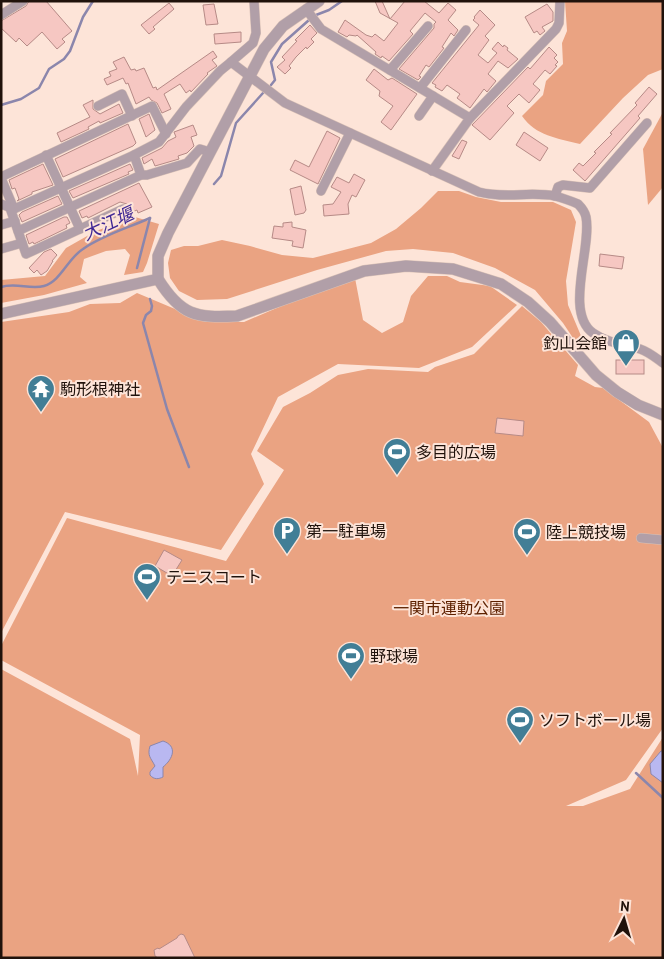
<svg xmlns="http://www.w3.org/2000/svg" width="664" height="959" viewBox="0 0 664 959" font-family="'PT Sans','Noto Sans JP',sans-serif">
<rect width="100%" height="100%" fill="#fde4d8"/>
<g fill="#eaa382">
<path d="M565,1H663V69L648,75L623,98L580,144C557,138 536,136 522,116L543,95L546,81L563,64L562,43L567,31Z"/>
<path d="M663,112V187L648,205L643,149Z"/>
<path d="M438,191H459L476,197L501,202H553L571,210L576,222L566,281L568,305L587,350L579,347L563,323L535,290L495,268L453,253L413,249L386,251L317,270L227,299L197,300L179,291L170,278L168,263L171,250L184,246H198L222,240L250,246L282,255L313,258L371,243L396,229L421,208Z"/>
<path d="M135,217L159,224L147,263L143,272L124,275L130,255L125,249L106,251L84,259L80,277L87,283L44,295L1,303V280L45,276L66,248L96,231Z"/>
<path d="M428,276H447L460,282L490,286L517,305L472,347L419,368L338,364L278,397L251,454L264,484L221,550L65,512L1,633V322L69,312L90,304L120,303L137,293L206,322H244L300,298L355,278L363,320L382,333L403,322L411,296Z"/>
<path d="M522,306L541,322L578,365L575,376L595,387L603,388L649,422L663,448V728L626,780L566,806H583L630,789L663,737V958H1V669L130,739L138,776L140,735L1,660V646L67,518L226,561L284,470L257,451L283,407L310,393L338,375L368,369L428,372L435,367L474,354Z"/>
</g>
<g fill="#b9b8f1" stroke="#8b86ac">
<path d="M163,741C178,746 173,759 163,767V777C159,779 154,780 150,775V772L155,766C151,758 147,756 150,746Z"/>
<path d="M661,751H663V783L651,774L650,764Z"/>
</g>
<g fill="none" stroke-linecap="round" stroke-linejoin="round">
<g stroke="#8b86ac" stroke-width="2.5">
<path d="M316,15L329,10L342,1"/>
<path d="M271,85L275,80L271,62L282,44L309,20"/>
<path d="M1,105L21,99L39,88L49,69L64,59L70,51L83,17L93,1"/>
<path d="M214,184L221,176L236,123L263,93"/>
<path d="M137,268L150,218"/>
<path d="M1,287C16,282 30,290 44,286C61,281 68,258 83,249C103,235 128,228 150,218"/>
<path d="M150,299L152,306L151,311L146,315L143,323L167,409L189,467"/>
<path d="M636,773L663,798"/>
</g>
</g>
<g fill="#f6c7c2" stroke="#b68a86">
<path d="M29,1H46L72,31L62,39L65,42L57,49L42,32L27,46L19,38L16,42L1,28V21L26,6Z"/>
<path d="M375,1H382L390,19L405,1H424L439,13L448,3L456,10L448,20L458,30L454,36L451,33L442,47L444,48L429,67L426,65L419,76L421,77L418,80L399,69L434,28V24L436,22L425,13L410,31L413,34L389,61L382,56L381,58L375,54L376,52L357,35L356,36L349,35L347,37L338,32L345,20L366,35L372,37L375,34L384,41L398,23L380,13Z"/>
<path d="M169,3L174,9L153,27L155,29L149,34L141,25Z"/>
<path d="M214,4L218,24L206,25L203,5Z"/>
<path d="M547,4L553,12V21L542,27L545,31L540,35L537,31L534,33L525,17Z"/>
<path d="M480,10L495,25L485,36L489,40L478,55L488,63L497,53L492,49L498,42L503,47L504,45L508,48L507,50L518,59L508,68L498,61L488,74L496,81L487,92L484,89L470,108L457,98L460,94L447,85L442,91L435,87L436,85L432,83L479,25L473,20L475,18L474,17Z"/>
<path d="M310,25L317,33L311,39L314,42L307,49L306,47L296,57L289,66L291,68L285,74L277,67L285,60L282,57L297,41L295,40Z"/>
<path d="M241,32V42L215,44L214,34Z"/>
<path d="M549,47L557,55L554,58L558,62L555,65L557,66L550,74L545,70L533,84L540,90L529,103L519,94L507,106L514,113L490,140L472,125L528,67L530,69Z"/>
<path d="M213,51L217,57L212,60L217,66L207,73L208,74L191,92L190,90L186,93L180,84L164,94L171,109L162,113L157,103L151,100L149,97L136,104L128,83L126,84L123,78L107,85L104,79L111,76L109,72L117,69L113,62L124,57L131,70L135,69L136,71L144,68L153,88L156,87L157,90Z"/>
<path d="M374,69L388,80L392,78L417,94L391,130L381,122L393,106L379,96L380,91L366,80Z"/>
<path d="M649,87L657,94L638,116L640,118L585,181L573,170L579,163L583,166L596,153L594,152L612,134L610,133L637,105L635,103Z"/>
<path d="M93,100V109L100,114L119,104L123,113L100,123L99,121L88,127L89,129L61,142L57,133L90,117L83,105Z"/>
<path d="M149,114L155,130L146,137L139,119Z"/>
<path d="M128,124L136,143L133,146L63,177L55,159Z"/>
<path d="M193,125L197,135L191,137L194,146L187,153L178,156L179,159L155,166L152,159L144,164L142,158L162,148L168,141L176,137L174,132Z"/>
<path d="M327,131L340,138L318,184L290,170L295,160L309,167Z"/>
<path d="M524,132L548,148L540,161L516,145Z"/>
<path d="M462,140L467,142L459,159L452,156Z"/>
<path d="M43,164L53,185L32,192V194L17,201L19,199L15,188L12,189L9,180Z"/>
<path d="M130,164L133,170L128,172L129,174L73,198L69,191Z"/>
<path d="M354,174L365,180L356,197L352,195L348,204L349,214L324,216L323,205L333,204L341,192L331,187L337,177L349,183Z"/>
<path d="M139,183L152,207L138,213L137,210L130,213L127,204L120,202L88,218L87,216L82,218L79,211Z"/>
<path d="M301,186L306,210L304,213L295,215L290,189Z"/>
<path d="M58,196L62,204L22,222L19,215L22,212Z"/>
<path d="M64,217H67L70,223L66,225L67,228L34,244L33,242L29,244L26,235Z"/>
<path d="M292,222V227L306,230L303,248L292,246L293,241L272,238L274,226L283,227V223Z"/>
<path d="M51,249L57,255L52,261H53L47,271L41,275L37,270L34,273L29,268L44,252Z"/>
<path d="M600,254L624,257L622,269L599,266Z"/>
<rect x="616" y="360" width="28" height="14"/>
<path d="M497,418L524,421L523,436L495,433Z"/>
<path d="M164,550L182,560L172,576L155,566Z"/>
<path d="M181,934L184,935L195,958H158L155,956L154,950L158,948L159,949L177,938L178,936Z"/>
</g>
<g fill="none" stroke-linecap="round" stroke-linejoin="round">
<defs>
<g id="minor">
<path d="M254,1L256,33L253,43L231,62L285,103L479,192C505,199 530,191 555,196C563,198 571,201 578,204C582,208 585,212 586,217C592,248 564,312 593,333C607,343 624,344 640,349C649,352 656,358 663,363"/>
<path d="M306,9L321,29L470,118"/>
<path d="M1,15L23,1"/>
<path d="M390,70L428,26"/>
<path d="M420,88L466,30"/>
<path d="M98,106L122,94L132,116"/>
<path d="M419,116L433,96"/>
<path d="M46,155L80,229"/>
<path d="M134,155L141,175"/>
<path d="M432,171L470,118L556,29L559,23L560,1"/>
<path d="M1,177L152,106L166,134"/>
<path d="M1,178L14,209"/>
<path d="M321,191L350,133"/>
<path d="M555,196L558,187L563,185L590,188L647,123"/>
<path d="M1,204L14,209L134,155L159,142L186,107L220,71L231,62"/>
<path d="M10,208L26,254L123,209"/>
<path d="M1,225L15,221"/>
<path d="M18,231L141,175H147L187,163L200,149L210,152"/>
<path d="M1,249L22,243"/>
<path d="M641,538L663,540"/>
</g>
<g id="tertiary">
<path d="M158,279C181,316 196,318 237,316L364,271L406,266L453,269L501,284L528,302L550,322L596,375L617,392L638,405L663,415"/>
<path d="M1,314L158,279V256L168,233L264,49L283,26L319,1"/>
</g>
</defs>
<use href="#minor" stroke="#dac2b7" stroke-width="10"/>
<use href="#tertiary" stroke="#dac2b7" stroke-width="12"/>
<use href="#minor" stroke="#b19fa8" stroke-width="9"/>
<use href="#tertiary" stroke="#b19fa8" stroke-width="11"/>
</g>
<defs>
<symbol id="shop-pin" viewBox="-11 -11 22 30"><path d="M0 17L-7.5 6A9.5 9.5 0 1 1 7.5 6Z" fill="#427e96" stroke="#fde4d8"/><path d="M-5-2.5h2.3a2.7 3.5 0 0 1 5.4 0H5L5.5 6h-11ZM-1.5-2.5h3a1.5 2.3 0 0 0-3 0Z" fill="#fff"/></symbol>
<symbol id="temple-pin" viewBox="-11 -11 22 30"><path d="M0 17L-7.5 6A9.5 9.5 0 1 1 7.5 6Z" fill="#427e96" stroke="#fde4d8"/><path d="M0-6L5-2H3V0L6.5 2.5H4V6H1.5V3h-3V6H-4V2.5H-6.5L-3 0V-2H-5Z" fill="#fff"/></symbol>
<symbol id="stadium-pin" viewBox="-11 -11 22 30"><path d="M0 17L-7.5 6A9.5 9.5 0 1 1 7.5 6Z" fill="#427e96" stroke="#fde4d8"/><path d="M0-5a6.5 5 0 1 0 0 10a6.5 5 0 1 0 0-10ZM-3.5-1.8h7v3.6h-7Z" fill="#fff"/></symbol>
<symbol id="parking-pin" viewBox="-11 -11 22 30"><path d="M0 17L-7.5 6A9.5 9.5 0 1 1 7.5 6Z" fill="#427e96" stroke="#fde4d8"/><path d="M-3.5-5.5H1a3.5 3.5 0 0 1 0 7H-1V5.5H-3.5ZM-1-3.4V-.6H.8a1.4 1.4 0 0 0 0-2.8Z" fill="#fff"/></symbol>
</defs>
<g fill-rule="evenodd">
<use href="#shop-pin" x="610" y="327" width="32" height="43"/>
<use href="#temple-pin" x="25" y="373" width="32" height="43"/>
<use href="#stadium-pin" x="381" y="436" width="32" height="43"/>
<use href="#parking-pin" x="271" y="515" width="32" height="43"/>
<use href="#stadium-pin" x="511" y="516" width="32" height="43"/>
<use href="#stadium-pin" x="131" y="561" width="32" height="43"/>
<use href="#stadium-pin" x="335" y="640" width="32" height="43"/>
<use href="#stadium-pin" x="504" y="704" width="32" height="43"/>
</g>
<g text-anchor="middle" stroke-width="4" stroke-linejoin="round" paint-order="stroke">
<g font-size="16" fill="#20120b" stroke="#fde4d8" text-anchor="start">
<text x="607" y="349" text-anchor="end">釣山会館</text>
<text x="60" y="395">駒形根神社</text>
<text x="416" y="458">多目的広場</text>
<text x="306" y="537">第一駐車場</text>
<text x="546" y="538">陸上競技場</text>
<text x="166" y="583">テニスコート</text>
<text x="370" y="662">野球場</text>
<text x="539" y="726">ソフトボール場</text>
</g>
<g font-size="16" fill="#5e2100" stroke="#fde4d8">
<text x="449" y="614">一関市運動公園</text>
</g>
<g font-size="18" font-style="italic" fill="#402995" stroke="#fde4d8">
<text transform="translate(108 224) rotate(-25)" y="6">大江堰</text>
</g>
</g>
<rect width="664" height="959" fill="none" stroke="#20120b" stroke-width="5"/>
<g transform="translate(624 919) rotate(5)" stroke="#fde4d8" stroke-width="4" paint-order="stroke">
<path d="M0-4L9 19L0 12L-9 19Z" fill="#20120b"/>
<text y="-8" font-size="14" font-weight="bold" text-anchor="middle" fill="#20120b">N</text>
</g>
</svg>
